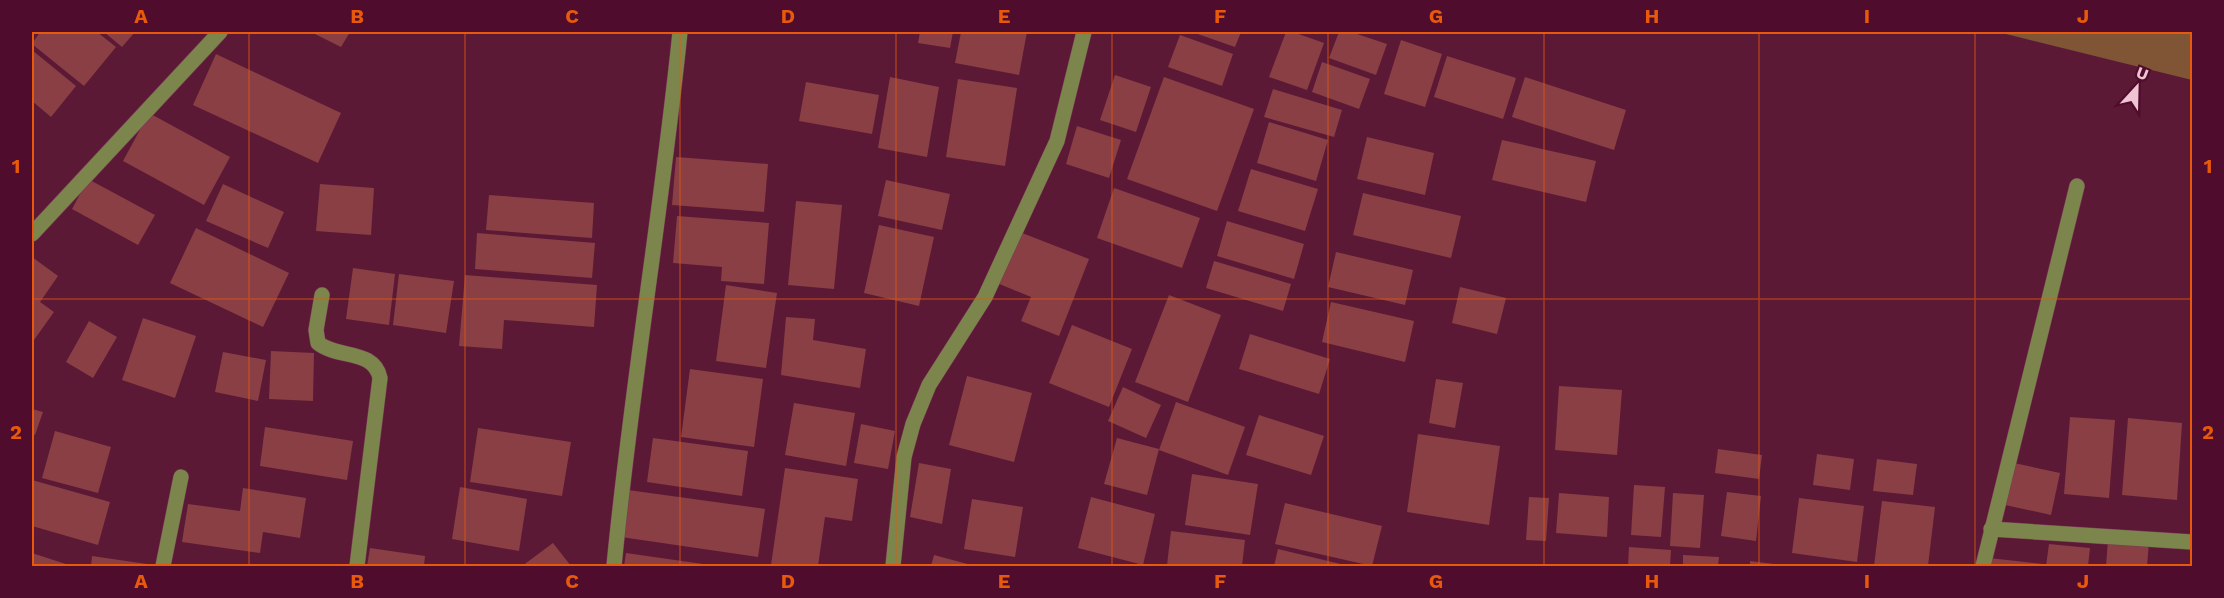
<svg xmlns="http://www.w3.org/2000/svg" width="2224" height="598" viewBox="0 0 2224 598" font-family="'Work Sans',sans-serif">
<rect width="100%" height="100%" fill="#5b1936"/>
<path fill="#7f5535" d="M1998,32H2192V80Z"/>
<g fill="#893f44">
<path d="M40,32H97L116,47L84,86L32,44Z"/>
<path d="M104,32H135L122,47Z"/>
<path d="M311,32H350L341,47Z"/>
<path d="M920,32H953L950,48L918,43Z"/>
<path d="M961,32H1027L1019,75L955,63Z"/>
<path d="M1192,32H1241L1235,47Z"/>
<path d="M1286,32H1293L1324,43L1307,90L1269,77Z"/>
<path d="M1339,32H1351L1387,44L1376,75L1329,58Z"/>
<path d="M1180,35L1233,54L1222,86L1168,67Z"/>
<path d="M1401,40L1442,54L1425,107L1384,94Z"/>
<path d="M32,50L76,86L51,117L32,101Z"/>
<path d="M216,54L341,113L318,163L193,105Z"/>
<path d="M1447,56L1516,78L1503,119L1434,97Z"/>
<path d="M1322,62L1370,79L1359,109L1312,92Z"/>
<path d="M1115,75L1151,87L1136,132L1100,120Z"/>
<path d="M890,77L939,87L927,157L878,148Z"/>
<path d="M1164,77L1254,109L1217,211L1127,179Z"/>
<path d="M1525,77L1626,110L1614,150L1512,117Z"/>
<path d="M958,79L1017,88L1005,166L946,157Z"/>
<path d="M806,82L879,95L872,134L799,121Z"/>
<path d="M1273,89L1342,110L1334,137L1264,117Z"/>
<path d="M149,113L230,157L204,205L123,161Z"/>
<path d="M1269,122L1328,140L1316,181L1257,163Z"/>
<path d="M1077,126L1121,140L1109,178L1066,164Z"/>
<path d="M1367,137L1434,153L1425,195L1357,179Z"/>
<path d="M1502,140L1596,161L1586,202L1492,180Z"/>
<path d="M676,157L768,164L764,212L672,205Z"/>
<path d="M1251,169L1318,189L1305,231L1238,211Z"/>
<path d="M88,179L155,215L138,245L72,209Z"/>
<path d="M886,180L950,194L942,230L878,216Z"/>
<path d="M223,184L284,212L268,248L206,221Z"/>
<path d="M320,184L374,188L371,235L316,231Z"/>
<path d="M1114,188L1200,218L1182,268L1097,238Z"/>
<path d="M1363,193L1461,216L1451,258L1353,235Z"/>
<path d="M489,195L594,203L592,238L486,230Z"/>
<path d="M796,201L842,205L834,289L788,285Z"/>
<path d="M677,216L769,223L764,284L721,281L722,267L673,263Z"/>
<path d="M1227,221L1304,244L1294,279L1217,256Z"/>
<path d="M879,225L934,237L919,306L864,293Z"/>
<path d="M196,228L289,273L263,327L170,283Z"/>
<path d="M1017,231L1089,259L1059,336L1021,321L1031,297L997,283Z"/>
<path d="M477,233L595,243L592,278L475,269Z"/>
<path d="M1336,252L1413,270L1405,305L1328,287Z"/>
<path d="M32,257L58,276L40,302L54,312L34,340L32,338Z"/>
<path d="M1214,261L1291,284L1283,311L1206,288Z"/>
<path d="M353,268L395,274L389,325L346,319Z"/>
<path d="M399,274L454,281L446,333L393,325Z"/>
<path d="M465,275L597,285L594,327L504,320L502,349L459,346Z"/>
<path d="M726,285L777,293L766,368L716,361Z"/>
<path d="M1460,287L1506,298L1497,334L1452,323Z"/>
<path d="M1169,295L1221,315L1188,402L1135,382Z"/>
<path d="M1331,302L1414,321L1405,362L1322,342Z"/>
<path d="M786,317L815,319L813,340L866,349L860,388L781,375Z"/>
<path d="M143,318L196,336L175,398L122,380Z"/>
<path d="M89,321L117,337L93,378L66,362Z"/>
<path d="M1072,325L1132,349L1109,407L1049,383Z"/>
<path d="M1250,334L1330,359L1319,394L1239,369Z"/>
<path d="M271,351L314,353L313,401L269,399Z"/>
<path d="M223,352L266,360L258,401L215,392Z"/>
<path d="M690,369L763,379L754,447L681,437Z"/>
<path d="M967,376L1032,393L1014,462L949,445Z"/>
<path d="M1436,379L1463,383L1455,428L1429,423Z"/>
<path d="M1559,386L1622,390L1617,455L1555,450Z"/>
<path d="M1123,387L1161,405L1146,438L1108,421Z"/>
<path d="M1176,402L1245,427L1228,475L1159,450Z"/>
<path d="M794,403L855,413L846,466L785,455Z"/>
<path d="M32,409L43,412L35,435L32,433Z"/>
<path d="M1259,415L1324,436L1311,475L1246,455Z"/>
<path d="M2070,417L2115,420L2109,498L2064,494Z"/>
<path d="M2128,418L2182,423L2177,500L2122,495Z"/>
<path d="M861,424L895,431L888,469L854,463Z"/>
<path d="M265,427L353,441L347,480L260,466Z"/>
<path d="M478,428L571,442L562,496L470,482Z"/>
<path d="M55,431L111,447L98,493L42,478Z"/>
<path d="M1418,434L1500,446L1489,525L1407,512Z"/>
<path d="M653,438L748,451L742,496L647,482Z"/>
<path d="M1117,438L1159,449L1147,495L1104,484Z"/>
<path d="M1718,449L1762,455L1759,479L1715,473Z"/>
<path d="M1817,454L1854,459L1850,490L1813,485Z"/>
<path d="M1877,459L1917,464L1913,495L1873,491Z"/>
<path d="M919,463L951,469L942,524L910,517Z"/>
<path d="M2014,463L2060,473L2051,515L2005,505Z"/>
<path d="M785,468L858,479L852,521L825,517L818,566L771,565Z"/>
<path d="M1192,474L1258,484L1250,535L1185,525Z"/>
<path d="M32,480L110,502L98,545L32,526Z"/>
<path d="M1634,485L1665,487L1661,537L1631,535Z"/>
<path d="M460,487L527,499L519,551L452,539Z"/>
<path d="M243,488L306,498L300,538L263,532L260,553L182,542L188,504L240,511Z"/>
<path d="M628,490L765,509L758,557L621,537Z"/>
<path d="M1727,492L1761,496L1756,541L1721,536Z"/>
<path d="M1559,493L1609,497L1607,537L1556,533Z"/>
<path d="M1673,493L1704,495L1700,548L1670,546Z"/>
<path d="M1091,497L1155,514L1143,565L1078,548Z"/>
<path d="M1529,497L1549,498L1546,541L1526,540Z"/>
<path d="M1799,498L1864,506L1857,562L1792,553Z"/>
<path d="M972,499L1023,507L1015,557L964,549Z"/>
<path d="M1882,501L1935,507L1928,566H1874Z"/>
<path d="M1285,503L1382,526L1372,566L1275,544Z"/>
<path d="M1171,531L1245,540L1242,566L1167,565Z"/>
<path d="M2108,540L2149,543L2147,566H2106Z"/>
<path d="M553,543L571,566H522Z"/>
<path d="M2049,544L2090,548L2088,566H2046Z"/>
<path d="M1629,547L1671,550L1670,566H1628Z"/>
<path d="M370,548L425,556L424,566H367Z"/>
<path d="M1278,549L1349,566H1274Z"/>
<path d="M32,553L72,566H32Z"/>
<path d="M626,553L703,564V566H624Z"/>
<path d="M934,555L975,566H931Z"/>
<path d="M1683,555L1719,557L1718,566H1683Z"/>
<path d="M92,556L147,564V566H91Z"/>
<path d="M1989,558L2043,564L2042,566H1988Z"/>
<path d="M1750,561L1782,565V566H1750Z"/>
</g>
<g fill="none" stroke-linecap="round" stroke-linejoin="round">
<defs>
<g id="minor">
<path d="M32,234L220,32"/>
<path d="M322,295L316,330L318,343C338,359 374,349 380,378L357,566"/>
<path d="M1991,529L2192,542"/>
<path d="M163,566L181,477"/>
<path d="M614,566C631,388 662,210 680,32"/>
<path d="M893,566L904,457L913,424L929,385L985,297L1057,141L1084,32"/>
<path d="M1983,566L2077,186"/>
</g>
</defs>
<use href="#minor" stroke="#793b55" stroke-width="16"/>
<use href="#minor" stroke="#7c864c" stroke-width="15"/>
</g>
<path fill="none" stroke="#e8590c" stroke-width="1.5" stroke-opacity="0.55" d="M249,32V566M465,32V566M680,32V566M896,32V566M1112,32V566M1328,32V566M1544,32V566M1759,32V566M1975,32V566M32,299H2192"/>
<rect width="2224" height="598" fill="none" stroke="#4f0c2c" stroke-width="66"/>
<g transform="translate(2137 87) rotate(22)" stroke="#4f0c2c" stroke-width="4.5" paint-order="stroke">
<path d="M0-4.5L10 22L0 15L-10 22Z" fill="#f0c5d3"/>
<text y="-9" font-size="16" font-weight="bold" text-anchor="middle" fill="#f0c5d3">U</text>
</g>
<rect x="33" y="33" width="2158" height="532" fill="none" stroke="#e8590c" stroke-width="2"/>
<g font-size="20" text-anchor="middle" font-weight="bold" fill="#e8590c">
<text x="141" y="23">A</text>
<text x="357" y="23">B</text>
<text x="572" y="23">C</text>
<text x="788" y="23">D</text>
<text x="1004" y="23">E</text>
<text x="1220" y="23">F</text>
<text x="1436" y="23">G</text>
<text x="1652" y="23">H</text>
<text x="1867" y="23">I</text>
<text x="2083" y="23">J</text>
<text x="16" y="173">1</text>
<text x="2208" y="173">1</text>
<text x="16" y="439">2</text>
<text x="2208" y="439">2</text>
<text x="141" y="588">A</text>
<text x="357" y="588">B</text>
<text x="572" y="588">C</text>
<text x="788" y="588">D</text>
<text x="1004" y="588">E</text>
<text x="1220" y="588">F</text>
<text x="1436" y="588">G</text>
<text x="1652" y="588">H</text>
<text x="1867" y="588">I</text>
<text x="2083" y="588">J</text>
</g>
</svg>
